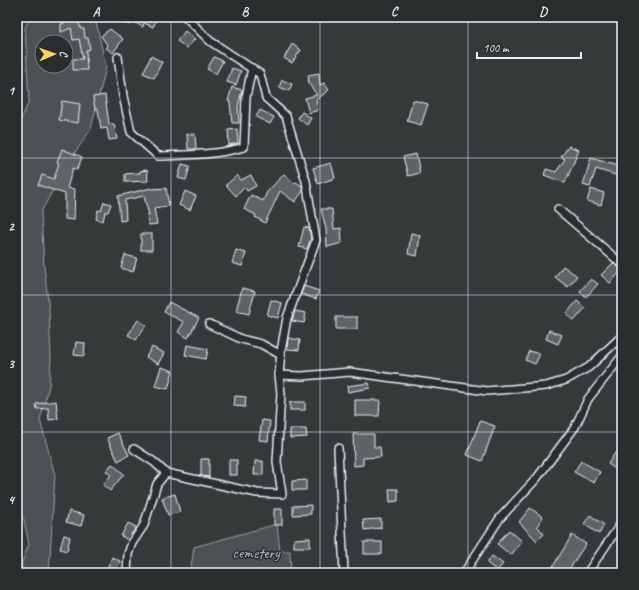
<svg xmlns="http://www.w3.org/2000/svg" width="639" height="590" viewBox="0 0 639 590" font-family="Caveat,sans-serif">
<rect width="100%" height="100%" fill="#35393a"/>
<filter id="ink" filterUnits="userSpaceOnUse"><feTurbulence type="fractalNoise" baseFrequency=".025" numOctaves="2"/><feDisplacementMap in="SourceGraphic" scale="8" xChannelSelector="R" yChannelSelector="G"/><feConvolveMatrix kernelMatrix="1 2 1 2 8 2 1 2 1" color-interpolation-filters="sRGB"/></filter>
<g filter="url(#ink)">
<g fill="#4d5152" stroke="#9aa1a5" fill-rule="evenodd">
<path d="M29,17H95L106,67L91,129L66,166L41,212L44,266L49,310L51,359L49,386L40,420L55,475L49,573H22V562L29,544L24,520L17,503L19,463L17,436V129L29,101L25,29ZM42,42H66V66H42Z"/>
<path d="M277,524L280,551H290L291,573H190L194,547Z"/>
</g>
<g fill="#5f6365" stroke="#e8f1f8">
<path d="M123,17H158L153,27L144,23L143,27L132,21L131,25L122,22Z"/>
<path d="M77,18L81,29H84L85,38H88L90,49L86,50L87,70H73V59H83L79,39L73,40L71,28L61,32V24Z"/>
<path d="M110,29L123,39L113,53L106,48L108,46L101,36Z"/>
<path d="M185,31L195,39L187,48L177,41Z"/>
<path d="M292,44L301,50L292,63L284,58Z"/>
<path d="M151,56L162,62L154,78L143,73Z"/>
<path d="M214,57L223,61L216,74L207,69Z"/>
<path d="M232,68L241,71L236,85L227,82Z"/>
<path d="M319,73L320,85L324,83L329,90L316,100L318,110L309,113L305,98L317,95L309,84L308,75Z"/>
<path d="M282,80L292,84L289,91L279,87Z"/>
<path d="M232,87L242,90L238,107L239,123H232L230,102L228,101Z"/>
<path d="M105,95L109,124H114L117,139L109,140L107,128L101,129L98,109H95L93,97Z"/>
<path d="M413,100L428,104L421,125L407,121Z"/>
<path d="M62,101L80,104L78,123L59,120Z"/>
<path d="M260,110L274,117L270,124L256,117Z"/>
<path d="M302,112L311,118L307,125L298,118Z"/>
<path d="M237,129L238,143L229,145L228,130Z"/>
<path d="M187,134H195L196,149H188Z"/>
<path d="M569,146L579,150L565,183L544,175L546,169L556,172L565,159L561,157Z"/>
<path d="M62,149L82,157L77,170L73,168L67,188L75,189L74,220L65,219V194L38,185L42,175L54,179L59,163L57,162Z"/>
<path d="M416,154L420,173L408,176L403,157Z"/>
<path d="M591,158L622,167V177L596,169L590,187L583,185Z"/>
<path d="M331,163L335,178L318,184L313,168Z"/>
<path d="M182,164L190,166L186,180L178,178Z"/>
<path d="M147,170L148,181L125,182V174L140,173V171Z"/>
<path d="M284,174L295,184L296,182L302,186L303,191L295,202L280,191L265,223L255,217L256,215L244,209L251,195L263,201L267,192Z"/>
<path d="M237,175L241,180L251,175L256,186L247,191L245,187L236,196L226,185Z"/>
<path d="M151,188V189L166,188L169,206L154,208L157,224L149,225L147,215H149L144,196L125,200L126,220L120,221L118,196Z"/>
<path d="M591,189L604,193L601,205L587,201Z"/>
<path d="M185,191L196,196L190,210L179,205Z"/>
<path d="M104,202L111,204L108,212H105L103,221L96,219L98,210L101,211Z"/>
<path d="M321,209H332L334,229L341,228L342,243L327,247L326,229Z"/>
<path d="M304,227L309,228L311,238L307,249L299,247Z"/>
<path d="M411,233L420,235L417,256L408,254Z"/>
<rect x="141" y="234" width="11" height="16"/>
<path d="M236,250L246,253L242,266L232,263Z"/>
<path d="M125,255L137,258L133,272L121,268Z"/>
<path d="M613,263L622,270L610,283L601,275Z"/>
<path d="M563,266L577,276L568,287L555,277Z"/>
<path d="M591,279L598,284L586,297L580,291Z"/>
<path d="M304,286L319,291L316,299L301,294Z"/>
<path d="M242,288L255,291L249,314L236,311Z"/>
<path d="M271,300L282,303L278,318L267,315Z"/>
<path d="M577,301L585,308L574,321L566,314Z"/>
<path d="M169,302L199,318L188,338L178,332L184,322L164,312Z"/>
<path d="M295,311L306,313L304,323L292,321Z"/>
<rect x="336" y="317" width="21" height="12"/>
<path d="M138,320L146,325L136,340L128,335Z"/>
<path d="M549,330L562,335L558,344L546,339Z"/>
<path d="M288,338L300,340L299,350L287,349Z"/>
<path d="M76,342L85,343L84,356L74,355Z"/>
<path d="M187,345L208,349L206,359L185,355Z"/>
<path d="M152,347L164,353L158,364L146,357Z"/>
<path d="M529,351L540,354L535,364L525,360Z"/>
<path d="M161,367L173,371L168,389L155,386Z"/>
<path d="M369,383L370,388L348,392L347,386Z"/>
<path d="M235,396L246,397L245,407L234,406Z"/>
<path d="M355,400H380L379,416H355Z"/>
<path d="M56,401L58,419L49,420L48,408L37,409L36,404Z"/>
<rect x="290" y="402" width="15" height="8"/>
<path d="M262,420L270,421L268,441L259,440Z"/>
<path d="M480,421L495,426L482,461L467,455Z"/>
<path d="M290,429H306L307,437L290,438Z"/>
<path d="M118,433L129,455L118,461L107,438Z"/>
<path d="M353,434H374V447H380L381,457L363,458V465L354,466Z"/>
<path d="M615,453L622,458V461L617,470L608,464Z"/>
<path d="M201,459H209V477L201,476Z"/>
<rect x="229" y="460" width="8" height="15"/>
<path d="M255,461H263V475H254Z"/>
<path d="M581,461L600,472L594,483L574,472Z"/>
<path d="M112,464L124,474L110,491L103,485L111,475L106,471Z"/>
<path d="M306,480V490H292V481Z"/>
<path d="M389,489H398V501L390,502Z"/>
<path d="M175,494L180,512L168,515L162,498Z"/>
<path d="M311,505V514L293,515V506Z"/>
<path d="M530,508L543,517L537,526L544,534L537,541L519,522Z"/>
<rect x="274" y="509" width="8" height="16"/>
<path d="M69,511L84,515L81,526L66,522Z"/>
<path d="M590,515L604,525L599,534L584,524Z"/>
<path d="M381,519V528L364,530L363,520Z"/>
<path d="M128,523L136,527L128,540L121,536Z"/>
<path d="M509,530L522,541L511,555L497,544Z"/>
<path d="M64,535L70,537L67,551L60,549Z"/>
<path d="M572,535L586,544L579,554L567,573H549Z"/>
<path d="M310,538V547H294V539Z"/>
<rect x="364" y="542" width="18" height="12"/>
<path d="M492,556L503,564L497,571L487,563Z"/>
<path d="M112,557L120,561L116,570L108,566Z"/>
</g>
<g fill="none" stroke-linecap="round" stroke-linejoin="round">
<defs>
<g id="minor">
<path d="M186,17L210,41L260,74L266,98L286,116L306,181L316,240L287,318L281,351L279,375L302,376L350,372L487,391L546,386L566,380L589,367L622,336"/>
<path d="M118,57L123,96L131,132L158,156C188,155 216,155 244,147L246,97L252,68"/>
<path d="M558,209L622,264"/>
<path d="M209,324L241,339L261,344L281,355"/>
<path d="M338,448L344,573"/>
<path d="M134,449L154,462L166,473L257,493L282,494L277,462L281,393L279,375"/>
<path d="M127,573L128,554L132,543L144,525L157,484L166,473"/>
<path d="M464,573L500,518L537,478L575,427L588,399L622,356"/>
<path d="M587,573L622,522"/>
</g>
</defs>
<use href="#minor" stroke="#e8f1f8" stroke-width="10"/>
<use href="#minor" stroke="#2a2d2e" stroke-width="7"/>
</g>
</g>
<path fill="none" stroke="#e8f1f8" stroke-width="1" stroke-opacity="0.55" d="M171,17V573M320,17V573M468,17V573M17,158H622M17,295H622M17,432H622"/>
<g text-anchor="middle" stroke-width="3" stroke-linejoin="round" paint-order="stroke">
<g font-size="16" fill="#b2b9be" stroke="#2a2d2e">
<text x="256" y="558">cemetery</text>
</g>
</g>
<rect width="639" height="590" fill="none" stroke="#2a2d2e" stroke-width="44"/>
<g transform="translate(54 54) rotate(88)"><circle r="19" fill="#2a2d2e" stroke="#767b7f"/>
<path d="M0-3L7 15L0 10L-7 15Z" fill="#ffd166"/>
<text y="-6" font-size="11" font-weight="bold" text-anchor="middle" fill="#e8f1f8">С</text>
</g>
<path d="M477 52v6h104v-6" fill="none" stroke="#e8f1f8" stroke-width="2"/>
<text x="483" y="52" font-size="12" fill="#e8f1f8" stroke="#2a2d2e" stroke-width="3" paint-order="stroke">100 m</text>
<rect x="22" y="22" width="595" height="546" fill="none" stroke="#e8f1f8" stroke-width="1.5"/>
<g font-size="13" text-anchor="middle" font-weight="bold" fill="#e8f1f8">
<text x="96" y="16">A</text>
<text x="245" y="16">B</text>
<text x="394" y="16">C</text>
<text x="543" y="16">D</text>
<text x="11" y="95">1</text>
<text x="11" y="231">2</text>
<text x="11" y="368">3</text>
<text x="11" y="504">4</text>
</g>
</svg>
